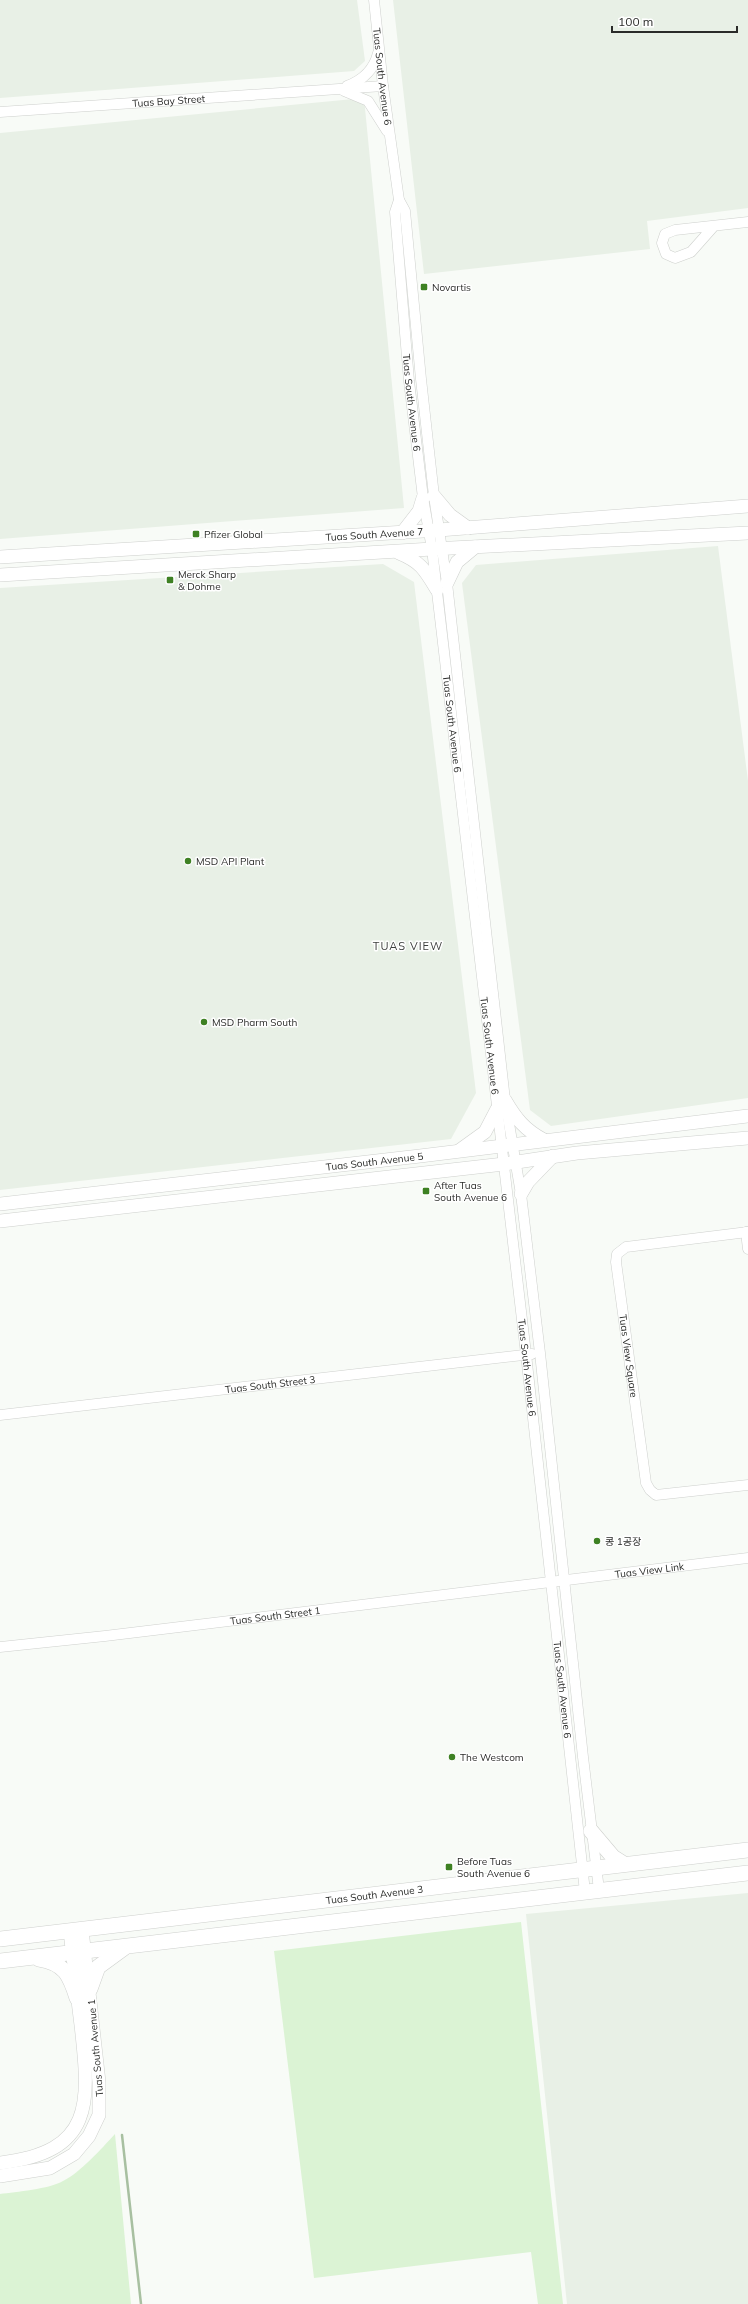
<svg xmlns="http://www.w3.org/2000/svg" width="748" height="2304" viewBox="0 0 748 2304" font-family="Mulish,'Noto Sans KR',sans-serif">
<rect width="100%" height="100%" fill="#f8fbf7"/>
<g fill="#e8f0e6">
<path d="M0,0H357L365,61L354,71L0,98Z"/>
<path d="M393,0H748V208L647,221L650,249L424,274Z"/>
<path d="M364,98L404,508L0,539V133Z"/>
<path d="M718,546L748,781V1098L551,1126L530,1110L462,583L476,565Z"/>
<path d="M383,564L414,582L476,1093L451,1139L0,1190V588Z"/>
<path d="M748,1893V2304H567L526,1914Z"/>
</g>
<g fill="#dbf3d4">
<path d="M521,1922L563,2304H538L531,2252L314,2278L274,1951Z"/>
<path d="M115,2134L131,2304H0V2194C16,2192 49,2189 63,2181C80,2173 102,2148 115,2134Z"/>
</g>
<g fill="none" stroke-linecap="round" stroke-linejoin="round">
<path stroke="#a8c0a1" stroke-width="2.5" d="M122,2135L141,2304"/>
<defs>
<g id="street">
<path id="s1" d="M374,0L383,86L399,200L405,211L421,379L434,496L447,583L505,1100L521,1194L540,1353L583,1757L599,1890"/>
<path d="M347,86C363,80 374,70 378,53"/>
<path d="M344,91L368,101L387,131"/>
<path id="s2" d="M0,112L383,86"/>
<path id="s3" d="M399,200L395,212L409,381L423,498L432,549L526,1354L585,1892"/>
<path d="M714,226L691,252L675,258L666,254L662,243L665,234L675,230L748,222"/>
<path d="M746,1232L748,1249"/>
<path id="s4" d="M748,1232L626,1247L617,1254L616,1262L646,1483L650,1490L656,1495L748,1485"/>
<path id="s5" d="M0,1415L532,1354"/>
<path id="s6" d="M0,1647L105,1636L748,1558"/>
</g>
<g id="secondary">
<path d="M434,496L450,515L468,528"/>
<path d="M402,533L419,511L423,498"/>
<path d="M399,553C421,562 425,570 437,590"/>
<path id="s7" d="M0,557L439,530L748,506"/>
<path d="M0,575L432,549L748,533"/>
<path d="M447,583L457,562L475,547"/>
<path d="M505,1100C516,1119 525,1130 544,1140"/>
<path d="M460,1150L485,1132L497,1109"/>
<path d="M521,1194L528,1182L553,1156"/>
<path id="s8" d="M0,1204L420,1156L748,1116"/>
<path d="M0,1221L504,1164L577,1153L748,1138"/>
<path d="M0,2163C94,2152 90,2104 81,2025C77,1994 74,1963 70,1932"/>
<path d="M0,2176L50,2168L74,2154L89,2136L99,2115V2082L82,1930"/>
</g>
<g id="primary">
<path d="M591,1831L613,1857L624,1864"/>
<path id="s9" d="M0,1939L748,1850"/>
<path d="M39,1959C65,1963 70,1976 77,1998"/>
<path d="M0,1961L748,1873"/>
<path d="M90,1989L98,1967L124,1948"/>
</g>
</defs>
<use href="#street" stroke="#ced0cd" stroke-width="11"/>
<use href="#secondary" stroke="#ced0cd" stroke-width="14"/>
<use href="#primary" stroke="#ced0cd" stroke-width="16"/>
<use href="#street" stroke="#fff" stroke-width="10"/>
<use href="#secondary" stroke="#fff" stroke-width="13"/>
<use href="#primary" stroke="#fff" stroke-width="15"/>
</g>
<g fill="#3e8123" stroke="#fff" stroke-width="1.5">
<rect x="420" y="283" width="8" height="8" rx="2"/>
<rect x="192" y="530" width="8" height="8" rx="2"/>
<rect x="166" y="576" width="8" height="8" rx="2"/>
<circle cx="188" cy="861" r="4"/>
<circle cx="204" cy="1022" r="4"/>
<rect x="422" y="1187" width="8" height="8" rx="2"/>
<circle cx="597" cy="1541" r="4"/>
<circle cx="452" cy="1757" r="4"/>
<rect x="445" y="1863" width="8" height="8" rx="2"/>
</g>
<g text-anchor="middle" stroke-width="3" stroke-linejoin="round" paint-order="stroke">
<g font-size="10" fill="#2a2b29" stroke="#fff">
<text dy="4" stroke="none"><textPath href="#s1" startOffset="77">Tuas South Avenue 6</textPath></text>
<text dy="4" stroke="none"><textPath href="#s2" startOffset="169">Tuas Bay Street</textPath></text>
<text dy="4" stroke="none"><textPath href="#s3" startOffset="204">Tuas South Avenue 6</textPath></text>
<text dy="4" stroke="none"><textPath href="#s7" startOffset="375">Tuas South Avenue 7</textPath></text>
<text dy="4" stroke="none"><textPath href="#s3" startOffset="528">Tuas South Avenue 6</textPath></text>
<text dy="4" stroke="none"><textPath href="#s3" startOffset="852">Tuas South Avenue 6</textPath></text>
<text dy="4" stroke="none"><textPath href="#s8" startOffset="377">Tuas South Avenue 5</textPath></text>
<text dy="4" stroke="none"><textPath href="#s4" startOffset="237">Tuas View Square</textPath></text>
<text dy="4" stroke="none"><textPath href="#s3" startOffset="1176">Tuas South Avenue 6</textPath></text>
<text dy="4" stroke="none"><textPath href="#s5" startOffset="272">Tuas South Street 3</textPath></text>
<text dy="4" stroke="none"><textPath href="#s6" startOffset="654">Tuas View Link</textPath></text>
<text dy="4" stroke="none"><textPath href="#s6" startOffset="277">Tuas South Street 1</textPath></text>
<text dy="4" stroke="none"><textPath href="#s3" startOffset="1500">Tuas South Avenue 6</textPath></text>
<text dy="4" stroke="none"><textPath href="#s9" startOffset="377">Tuas South Avenue 3</textPath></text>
<text transform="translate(95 2048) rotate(-95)" y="4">Tuas South Avenue 1</text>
</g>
<g font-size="10" fill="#2a2b29" stroke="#fff" text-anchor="start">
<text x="432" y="291">Novartis</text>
<text x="204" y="538">Pfizer Global</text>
<text x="178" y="578">Merck Sharp<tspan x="178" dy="12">&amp; Dohme</tspan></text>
<text x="196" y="865">MSD API Plant</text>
<text x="212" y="1026">MSD Pharm South</text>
<text x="434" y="1189">After Tuas<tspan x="434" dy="12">South Avenue 6</tspan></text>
<text x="605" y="1545">콩 1공장</text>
<text x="460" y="1761">The Westcom</text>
<text x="457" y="1865">Before Tuas<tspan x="457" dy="12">South Avenue 6</tspan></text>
</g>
<g font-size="11" letter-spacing="1" fill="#3c3e3c" stroke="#fff">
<text x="408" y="950">TUAS VIEW</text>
</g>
</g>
<path d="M612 26v6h125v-6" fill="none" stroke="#2a2b29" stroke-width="2"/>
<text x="618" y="26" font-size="12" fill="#2a2b29" stroke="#ffffff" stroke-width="3" paint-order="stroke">100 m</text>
</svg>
